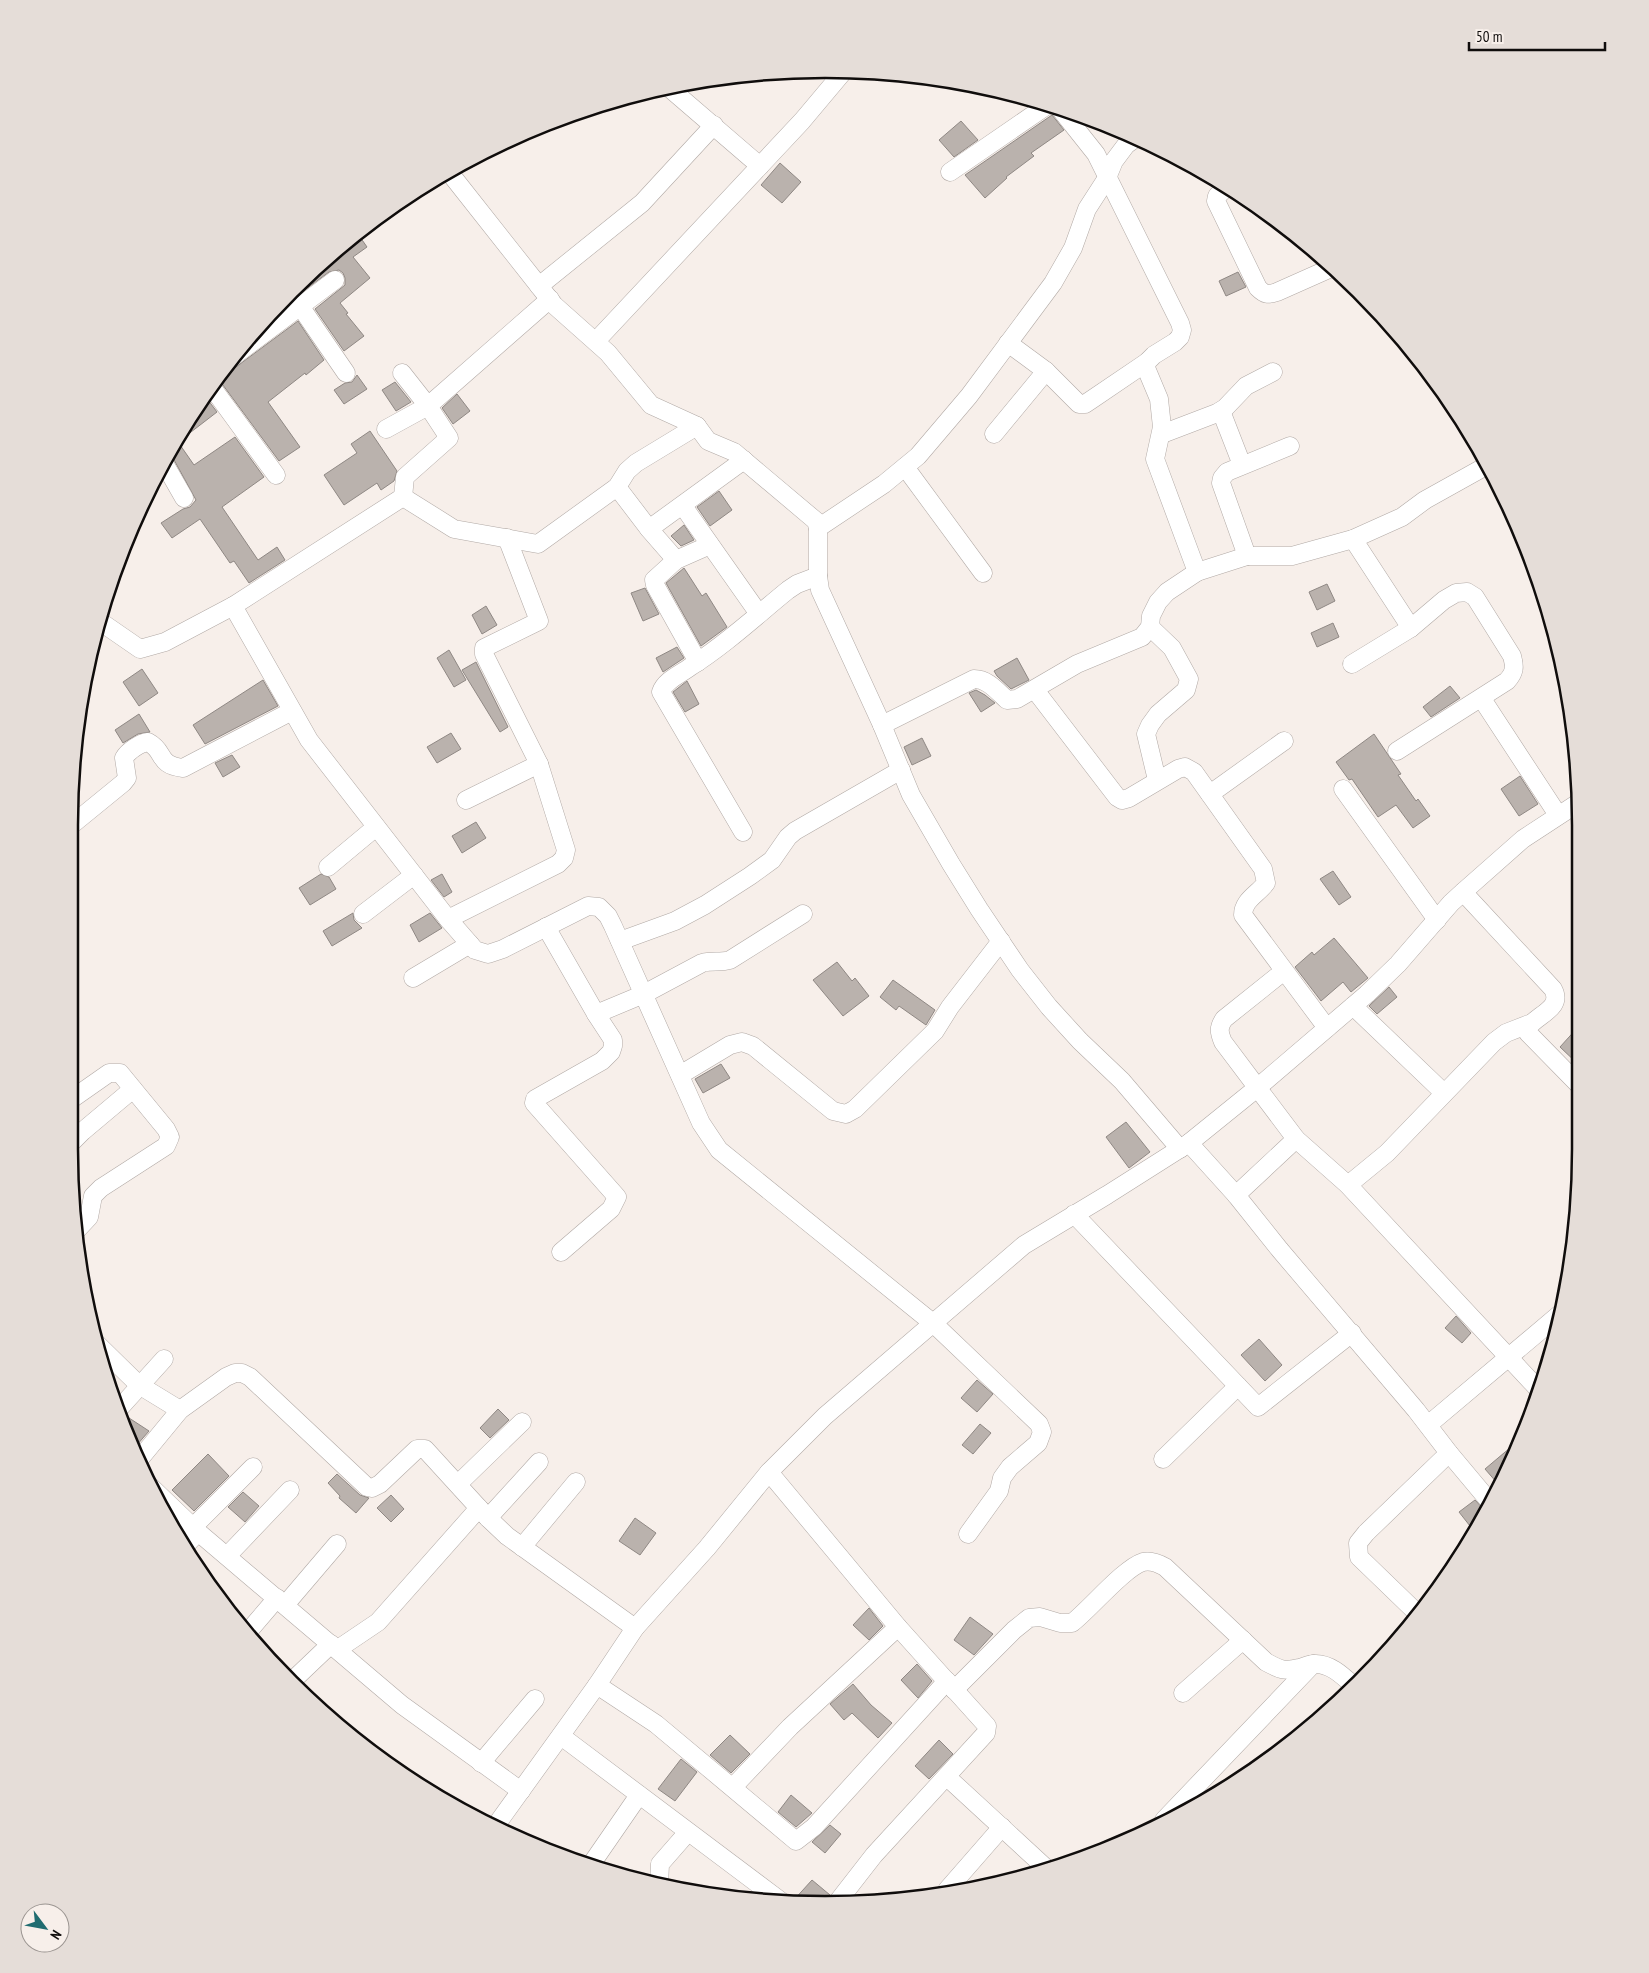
<svg xmlns="http://www.w3.org/2000/svg" width="1649" height="1973" viewBox="0 0 1649 1973" font-family="'PT Sans Narrow',sans-serif">
<rect width="100%" height="100%" fill="#f7efea"/>
<g fill="#bab2ad" stroke="#8f8884">
<path d="M1052,115L1064,130L1031,153L1034,156L1006,177L1007,178L985,198L965,175Z"/>
<path d="M961,121L978,140L954,157L939,140Z"/>
<path d="M780,163L801,182L782,203L761,185Z"/>
<path d="M358,234L367,247L353,257L370,278L340,303L348,313L346,314L364,336L344,351L315,309L345,285V278L343,273L339,270L329,272L263,321L290,290Z"/>
<path d="M1238,272L1246,287L1226,296L1219,281Z"/>
<path d="M298,321L324,360L306,375L305,373L268,402L300,447L279,461L217,377L223,367L231,370L236,367Z"/>
<path d="M357,375L367,389L344,404L334,390L345,383L352,382Z"/>
<path d="M395,382L411,402L396,411L382,390Z"/>
<path d="M457,394L470,411L453,424L442,408Z"/>
<path d="M205,396L217,412L178,442L194,465L235,437L264,477L222,507L258,560L277,547L285,560L249,583L234,561L230,563L200,519L172,538L161,523L183,509L190,507L196,500L173,458L169,454Z"/>
<path d="M370,431L397,471L394,481L381,490L377,483L344,505L324,475L357,453L351,444Z"/>
<path d="M719,491L732,510L710,526L697,507Z"/>
<path d="M684,525L694,540L681,546L671,536Z"/>
<path d="M684,568L702,596L706,593L727,627L701,646L666,583Z"/>
<path d="M1327,584L1335,601L1317,610L1309,592Z"/>
<path d="M645,588L659,614L643,621L631,593Z"/>
<path d="M486,606L497,625L482,634L472,615Z"/>
<path d="M1333,623L1339,637L1317,647L1311,633Z"/>
<path d="M677,647L684,658L663,672L656,658Z"/>
<path d="M449,650L466,680L454,687L437,658Z"/>
<path d="M1017,658L1029,680L1011,689L997,676L994,671Z"/>
<path d="M476,662L508,727L500,732L462,670Z"/>
<path d="M142,669L158,693L139,706L123,682Z"/>
<path d="M263,680L278,706L205,744L193,725Z"/>
<path d="M687,681L699,704L685,712L673,692Z"/>
<path d="M1450,686L1460,698L1431,717L1423,707Z"/>
<path d="M976,690L985,695L995,703L981,712L969,693Z"/>
<path d="M139,714L150,732L138,734L123,743L115,730Z"/>
<path d="M451,733L461,749L437,763L427,747Z"/>
<path d="M1374,734L1401,774L1398,775L1416,801L1418,799L1430,816L1413,828L1396,805L1378,817L1352,779L1349,780L1336,762Z"/>
<path d="M922,738L931,756L912,765L904,747Z"/>
<path d="M232,755L240,767L223,777L215,763Z"/>
<path d="M1520,776L1538,804L1519,816L1501,789Z"/>
<path d="M476,822L486,838L462,853L452,836Z"/>
<path d="M1333,871L1351,897L1339,905L1320,879Z"/>
<path d="M321,874L329,877L336,889L310,905L299,888Z"/>
<path d="M442,874L452,892L444,897L431,880Z"/>
<path d="M353,913L354,920L362,928L332,946L323,931Z"/>
<path d="M430,913L442,928L419,942L410,925Z"/>
<path d="M1334,938L1368,978L1351,992L1343,982L1321,1001L1295,967L1312,952L1314,955Z"/>
<path d="M837,962L852,981L855,978L869,996L843,1016L813,980Z"/>
<path d="M893,980L935,1010L926,1025L899,1006L896,1010L880,997Z"/>
<path d="M1389,987L1397,997L1377,1014L1369,1006Z"/>
<path d="M1579,1026V1065L1560,1047Z"/>
<path d="M721,1064L730,1078L703,1093L695,1079Z"/>
<path d="M1126,1122L1150,1152L1129,1168L1106,1137Z"/>
<path d="M1456,1316L1471,1333L1462,1343L1445,1328Z"/>
<path d="M1259,1339L1282,1365L1265,1381L1241,1355Z"/>
<path d="M977,1380L993,1394L977,1412L961,1398Z"/>
<path d="M498,1409L509,1420L490,1438L480,1428Z"/>
<path d="M126,1416L149,1431L136,1446L128,1440L121,1421Z"/>
<path d="M980,1424L991,1433L973,1454L962,1445Z"/>
<path d="M1517,1442L1507,1465L1498,1484L1485,1469Z"/>
<path d="M208,1454L229,1476L194,1511L172,1490Z"/>
<path d="M337,1474L360,1495L369,1498L356,1513L339,1498L340,1496L328,1483Z"/>
<path d="M243,1492L259,1506L245,1522L228,1507Z"/>
<path d="M391,1495L404,1509L391,1522L377,1508Z"/>
<path d="M1475,1500L1486,1512L1484,1516L1470,1526L1459,1512Z"/>
<path d="M635,1518L656,1533L640,1555L619,1541Z"/>
<path d="M869,1608L883,1626L869,1640L853,1625Z"/>
<path d="M970,1617L993,1634L974,1655L954,1640Z"/>
<path d="M917,1664L932,1681L918,1698L901,1680Z"/>
<path d="M853,1684L871,1705L892,1723L878,1738L852,1713L844,1720L830,1704Z"/>
<path d="M730,1735L750,1754L731,1773L710,1755Z"/>
<path d="M939,1740L953,1754L929,1779L915,1766Z"/>
<path d="M681,1759L697,1772L675,1801L658,1789Z"/>
<path d="M791,1795L812,1813L796,1827L778,1812Z"/>
<path d="M830,1825L841,1834L825,1853L812,1842Z"/>
<path d="M812,1880L830,1895L829,1901L792,1902Z"/>
</g>
<g fill="none" stroke-linecap="round" stroke-linejoin="round">
<defs>
<g id="minor">
<path d="M667,86L760,166"/>
<path d="M1061,110L1096,154L1180,323L1182,330L1180,337L1175,342L1154,355L1147,362L1146,368L1159,399L1162,427L1155,459L1197,572"/>
<path d="M449,172L554,305L608,353L651,405L697,426L708,441L734,452L816,521L818,528V576L820,590L882,725L911,795L951,864L979,909L1020,970L1049,1007L1080,1041L1122,1081L1180,1149"/>
<path d="M950,172L1046,106"/>
<path d="M1227,187L1217,196L1216,201L1258,288C1265,295 1268,295 1277,292L1331,268"/>
<path d="M539,286L642,203L714,125"/>
<path d="M300,306L346,373"/>
<path d="M596,341L802,121L844,71"/>
<path d="M1008,343L1046,371L1079,404H1085L1091,400L1147,362"/>
<path d="M230,359L335,280"/>
<path d="M211,386L276,475"/>
<path d="M1221,411L1242,465"/>
<path d="M386,429L428,406L402,373"/>
<path d="M994,434L1046,371"/>
<path d="M1162,434L1217,413L1225,408L1246,386L1273,372"/>
<path d="M164,463L184,498"/>
<path d="M905,467L983,573"/>
<path d="M617,487L649,529L676,560"/>
<path d="M403,497L454,529L538,544L617,487L627,471L636,463L697,426"/>
<path d="M403,497L405,477L449,438L428,406L550,299"/>
<path d="M683,506L759,614"/>
<path d="M818,528L884,484L918,456L969,396L1053,283L1073,248L1087,209L1107,178L1114,161L1126,145L1136,138"/>
<path d="M649,529L744,460"/>
<path d="M1353,539L1411,628"/>
<path d="M1247,556L1221,483L1222,478L1227,472L1290,446"/>
<path d="M233,606L309,740L448,919L475,950L488,954L503,949L588,906L599,907L608,916L613,926L701,1123L719,1150L934,1324L1039,1424L1042,1432L1038,1443L1010,1467L1002,1478L999,1491L968,1534"/>
<path d="M98,620L140,649L165,642L233,606L403,497"/>
<path d="M1150,627L1172,648L1189,679L1186,690L1158,714L1150,725L1146,734L1157,780"/>
<path d="M698,662L655,585L654,580L676,560L710,545"/>
<path d="M1352,664L1411,628L1444,600L1456,593L1467,592L1475,597L1512,656C1515,667 1515,672 1507,681L1397,751"/>
<path d="M1035,690L1117,797L1122,800L1129,798L1178,769L1185,767L1194,772L1263,869L1266,883C1258,894 1243,900 1243,915L1327,1028"/>
<path d="M1482,699L1558,815"/>
<path d="M882,725L974,679C988,679 997,691 1007,700L1017,699L1077,664L1142,637L1150,627L1151,616L1158,602L1167,592L1197,572L1247,556H1292L1353,539L1402,517L1425,500L1486,466"/>
<path d="M1343,789L1437,920"/>
<path d="M1210,794L1284,741"/>
<path d="M466,800L539,764"/>
<path d="M74,823L123,783L127,778L124,758C128,751 140,743 148,742C166,751 156,765 183,768L292,711"/>
<path d="M743,832L661,692C665,680 681,674 690,667C725,645 756,616 788,590L797,584L818,576"/>
<path d="M328,867L376,827"/>
<path d="M1463,892L1553,989C1564,1009 1535,1015 1527,1029L1528,1033L1579,1085"/>
<path d="M363,914L414,875"/>
<path d="M448,919L558,864L564,858L566,850L539,764L484,654V648L539,621L507,538"/>
<path d="M546,927L596,1014L613,1040V1046L611,1052L602,1061L535,1099L534,1103L617,1197L611,1209L561,1252"/>
<path d="M620,941L675,921L705,905L750,876L772,860L788,837L795,831L901,770"/>
<path d="M1284,971L1224,1019C1218,1028 1219,1032 1223,1042L1296,1139L1348,1185L1540,1391"/>
<path d="M413,978L470,944"/>
<path d="M1353,1006L1444,1093"/>
<path d="M596,1014L644,994L702,963C712,960 720,963 730,960L803,914"/>
<path d="M680,1075L730,1045L742,1042L753,1046L833,1111L846,1114L855,1109L935,1031L950,1007L1001,941"/>
<path d="M69,1101L109,1073H120L166,1129L170,1137L166,1146L101,1188L93,1196L89,1217L74,1233"/>
<path d="M1189,1143L1236,1195L1280,1250L1416,1410L1449,1453L1490,1502"/>
<path d="M69,1145L83,1131L133,1089"/>
<path d="M1348,1185L1387,1153L1494,1042L1506,1033L1529,1024"/>
<path d="M1236,1195L1296,1139"/>
<path d="M1074,1214L1258,1407L1352,1333"/>
<path d="M94,1341L139,1385L180,1410"/>
<path d="M117,1411L164,1359"/>
<path d="M1428,1425L1561,1313"/>
<path d="M1163,1459L1238,1386"/>
<path d="M138,1461L180,1410L226,1377L235,1373H242L250,1377L367,1487L372,1488L380,1484L417,1449H425L488,1518L507,1536L635,1628"/>
<path d="M769,1472L898,1627L987,1726L986,1733L874,1855L839,1900"/>
<path d="M458,1484L522,1422"/>
<path d="M150,1486L198,1532L402,1705L521,1791"/>
<path d="M488,1518L539,1462"/>
<path d="M193,1527L253,1467"/>
<path d="M184,1547L198,1532"/>
<path d="M522,1547L576,1482"/>
<path d="M227,1556L290,1490"/>
<path d="M285,1605L337,1544"/>
<path d="M1417,1613L1359,1557L1358,1543L1366,1533L1449,1453"/>
<path d="M247,1633L277,1598"/>
<path d="M338,1649L378,1622L479,1508"/>
<path d="M290,1683L331,1644"/>
<path d="M597,1685L656,1724L796,1841L814,1827L947,1681"/>
<path d="M954,1690L1014,1630L1029,1618L1040,1617L1060,1623H1072C1090,1609 1124,1568 1143,1562C1151,1560 1158,1563 1165,1567L1266,1662C1279,1669 1284,1672 1299,1668C1304,1667 1309,1664 1314,1664C1330,1663 1343,1676 1354,1686"/>
<path d="M1183,1693L1243,1640"/>
<path d="M561,1736L782,1902"/>
<path d="M481,1763L535,1699"/>
<path d="M947,1777L1047,1869"/>
<path d="M733,1787L790,1727L898,1627"/>
<path d="M1164,1820L1313,1664"/>
<path d="M494,1828L597,1685L635,1628L707,1548L769,1472L825,1416L1024,1245L1107,1195L1189,1143L1257,1088L1367,994L1398,964L1451,903L1463,892L1523,839L1578,803"/>
<path d="M590,1866L639,1795"/>
<path d="M659,1885L660,1864L688,1832"/>
<path d="M947,1890L1002,1827"/>
</g>
</defs>
<use href="#minor" stroke="#b1a9a5" stroke-width="19"/>
<use href="#minor" stroke="#fff" stroke-width="18"/>
</g>
<path d="M0 0H1649V1973H0ZM825 78H825A747 747 0 0 1 1572 825V1149A747 747 0 0 1 825 1896H825A747 747 0 0 1 78 1149V825A747 747 0 0 1 825 78Z" fill="#e5ddd8" fill-rule="evenodd"/>
<path fill="none" stroke="#100d0c" stroke-width="2.5" d="M825 78H825A747 747 0 0 1 1572 825V1149A747 747 0 0 1 825 1896H825A747 747 0 0 1 78 1149V825A747 747 0 0 1 825 78Z"/>
<g transform="translate(45 1928) rotate(122)"><circle r="24" fill="#f7efea" stroke="#9b9591"/>
<path d="M0-4L9 19L0 12L-9 19Z" fill="#206c70"/>
<text y="-8" font-size="14" font-weight="bold" text-anchor="middle" fill="#100d0c">N</text>
</g>
<path d="M1469 42v8h136v-8" fill="none" stroke="#100d0c" stroke-width="2.5"/>
<text x="1476" y="42" font-size="15" fill="#100d0c" stroke="#f7efea" stroke-width="4" paint-order="stroke">50 m</text>
</svg>
